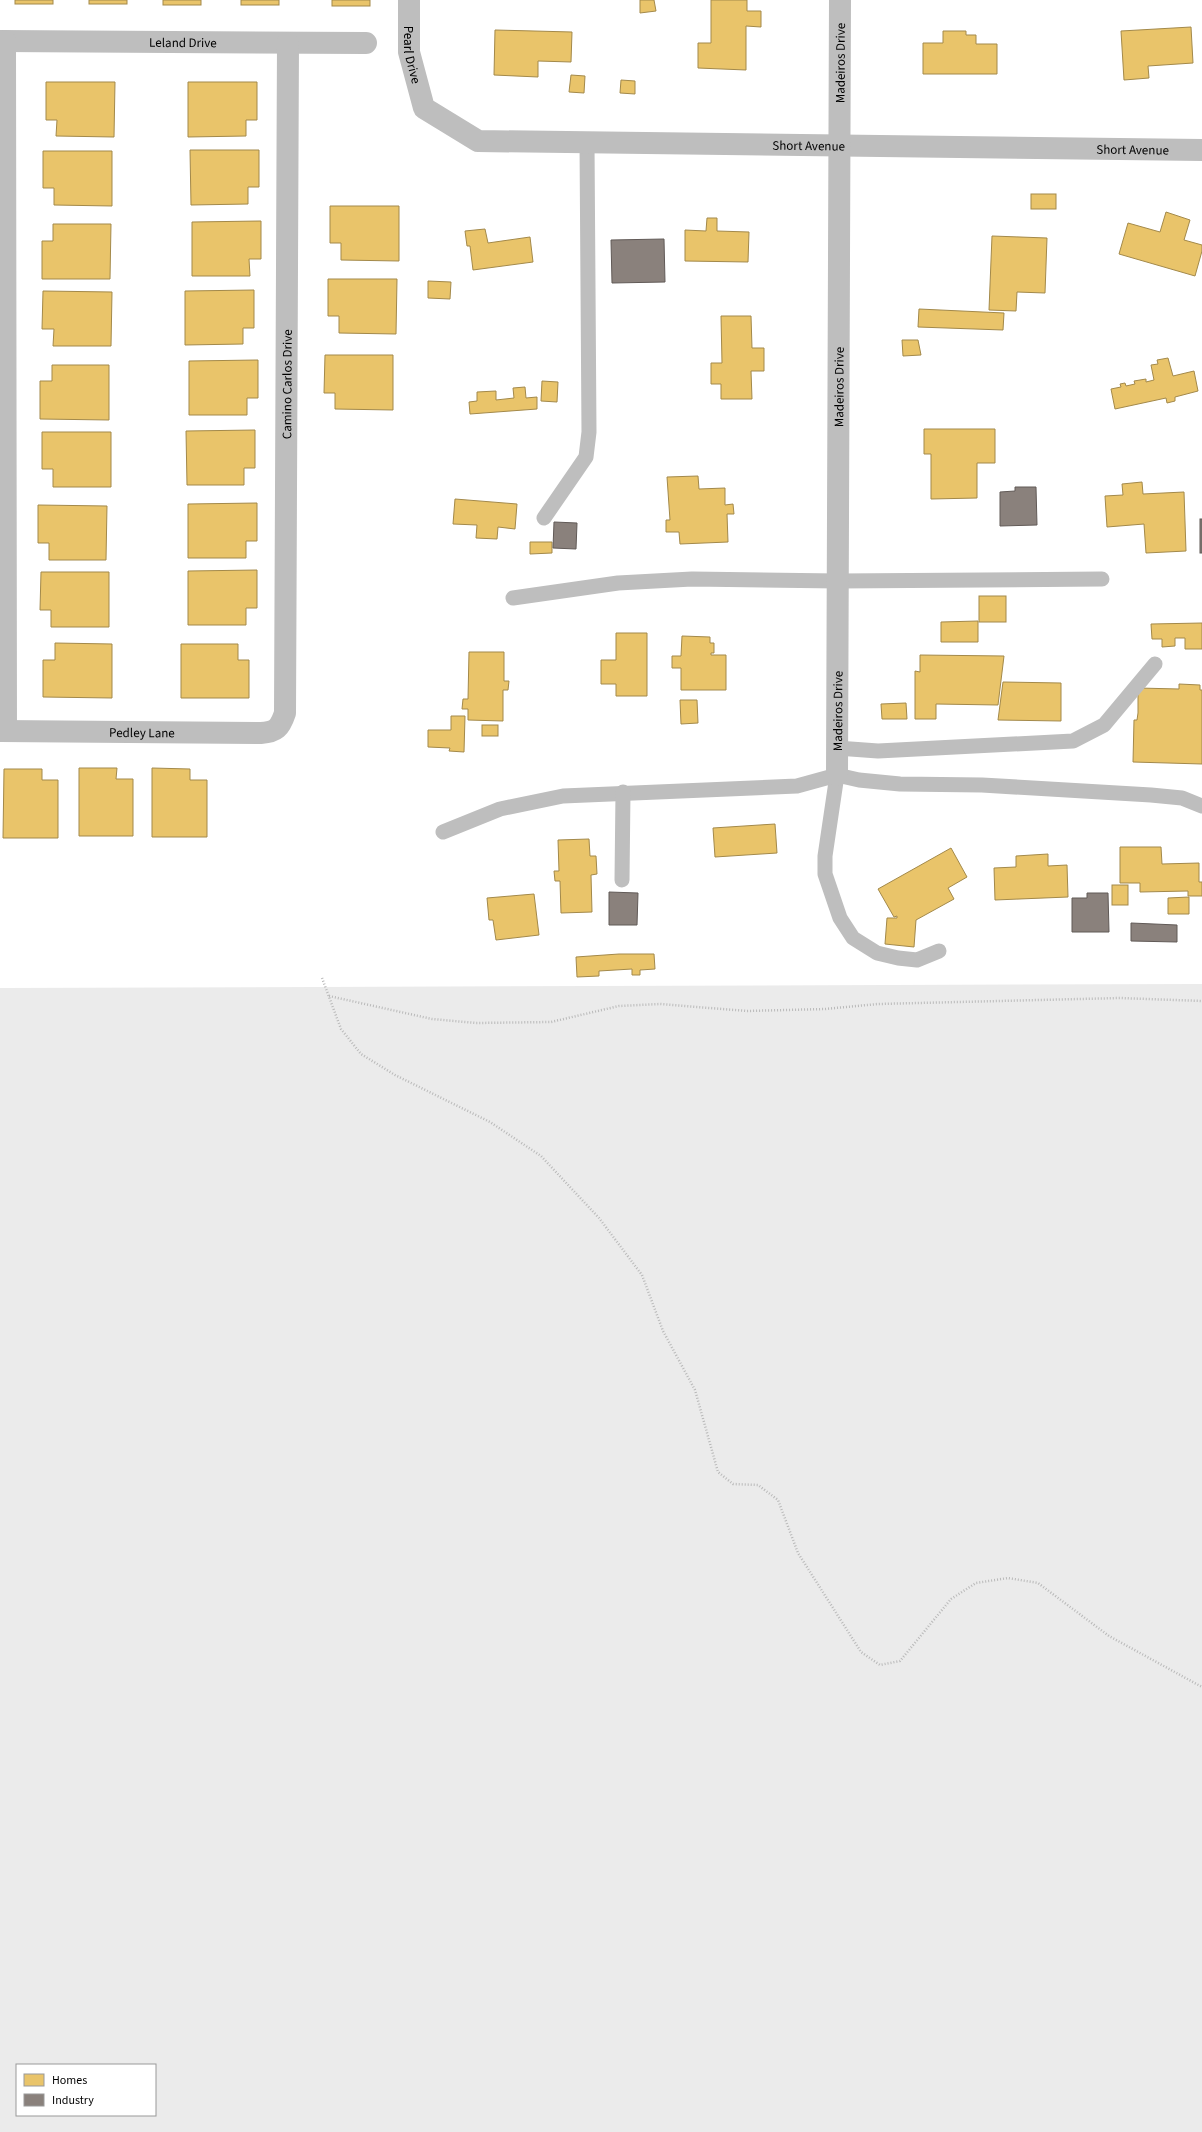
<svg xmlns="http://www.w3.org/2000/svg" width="1202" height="2132" viewBox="0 0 1202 2132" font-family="'Source Sans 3',sans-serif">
<rect width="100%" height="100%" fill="#fff"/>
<path fill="#ebebeb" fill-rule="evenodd" d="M1202,984V2132H0V988ZM17,2065H155V2115H17Z"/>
<g fill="#e9c46a" stroke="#a3894a">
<rect x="15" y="0" width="38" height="4"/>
<rect x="89" y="0" width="38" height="4"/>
<rect x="163" y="0" width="38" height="5"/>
<rect x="241" y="0" width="38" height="5"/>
<rect x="332" y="0" width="38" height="6"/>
<path d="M640,0H654L656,11L640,13Z"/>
<path d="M711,0H747V11H761V27L746,26V70L698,68V43H711Z"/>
<path d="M1191,27L1193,63L1148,66L1149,78L1124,80L1121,31Z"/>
<path d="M495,30L572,32L571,62L538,61V77L494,75Z"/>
<path d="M943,31H966V35H976V44H997V74H923V43H943Z"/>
<path d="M571,75L585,76L584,93L569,92Z"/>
<path d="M621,80L635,81V94L620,93Z"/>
<path d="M46,82H115L114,137L56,136L57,120H46Z"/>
<path d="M188,82H257V120H246V136L188,137Z"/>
<path d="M190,150H259V187H248V204L191,205Z"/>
<path d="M43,151H112V206L54,205V188H43Z"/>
<rect x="1031" y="194" width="25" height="15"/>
<path d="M330,206H399V261L341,260V243H330Z"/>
<path d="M1166,212L1190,220L1184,240L1202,245V251L1195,276L1119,254L1128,223L1160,232Z"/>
<path d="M707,218H717V231L749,232L748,262L685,261V230L706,231Z"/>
<path d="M261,221V259H249L250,276H192V222Z"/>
<path d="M53,224H111L110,279H42V241H53Z"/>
<path d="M485,229L488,243L530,237L533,262L473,270L470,246H467L465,231Z"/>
<path d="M992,236L1047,238L1045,293L1017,292L1016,311L989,310Z"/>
<path d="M328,279H397L396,334L339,333V316H328Z"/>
<path d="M428,281L451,282L450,299L428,298Z"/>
<path d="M254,290V328H243V344L185,345V291Z"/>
<path d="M43,291L112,292L111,346H53L54,329H42Z"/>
<path d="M919,309L1004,313L1003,330L918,327Z"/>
<path d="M721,316H751L752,348H764V371H751L752,399H721V384H711V363H722Z"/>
<path d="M902,340H918L921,355L903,356Z"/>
<path d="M325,355H393V410L335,409V393H324Z"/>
<path d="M1168,358L1173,376L1194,371L1198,391L1175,397V401L1167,403L1166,398L1115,409L1111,389L1121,387L1120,384L1125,383L1126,386L1135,384L1134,381L1146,379V382L1154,380L1151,365L1158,364L1157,360Z"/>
<path d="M258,360V398H247V415H189V361Z"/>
<path d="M52,365H109V420L40,419V381H52Z"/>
<path d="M542,381L558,382L557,402L541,401Z"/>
<path d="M525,387L526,398L537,397V409L470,414L469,402L477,401V392L496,391V400L514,398L513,388Z"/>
<path d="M924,429H995V463H977V498L931,499V454H924Z"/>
<path d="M255,430V468H244V485H187L186,431Z"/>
<path d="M42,432H111V487H53V469H42Z"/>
<path d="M698,476L699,489L725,488V505L733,504L734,514H727L728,542L680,544L679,532H666V520H670L667,477Z"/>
<path d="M1142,482L1143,494L1184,492L1186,551L1146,553L1144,524L1107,527L1105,496L1123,495L1122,484Z"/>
<path d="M455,499L517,504L515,529L498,527L497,539L476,538L477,525L453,524Z"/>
<path d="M257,503V541H246V558H188V504Z"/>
<path d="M38,505L107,506L106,560H49V543H38Z"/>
<path d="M530,542H552V553L530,554Z"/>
<path d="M257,570V608H246V625H188V571Z"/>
<path d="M41,572H109V627H51V610H40Z"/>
<rect x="979" y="596" width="27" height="26"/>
<path d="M978,621V642H941V622Z"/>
<path d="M1202,623V649H1185V638H1175V646L1162,647V639H1152L1151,624Z"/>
<path d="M616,633H647V696H616V684H601V660H616Z"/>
<path d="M682,636L710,637V643H714V653H711V655H726V690H681V668H672V656H681Z"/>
<path d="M55,643L112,644V698L43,697V660H55Z"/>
<path d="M181,644H238V660H249V698H181Z"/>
<path d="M469,652H504V681H509L508,690H503V721L468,720V709H462L463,699H468Z"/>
<path d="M920,655L1004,656L998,705L936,704V719H915V671L920,672Z"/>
<path d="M1003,682L1061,683V721L998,720Z"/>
<path d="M1179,684L1200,685V690H1202V764L1133,762L1134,720H1137L1138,713V688L1179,689Z"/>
<path d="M680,700H697L698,723L681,724Z"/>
<path d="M906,703L907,719H882L881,704Z"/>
<path d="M451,716H465L464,752L449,751L450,748L428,747V730H451Z"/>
<rect x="482" y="725" width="16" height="11"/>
<path d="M79,768H117L116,779H133V836H79Z"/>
<path d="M152,768L190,769V780H207V837H152Z"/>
<path d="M4,769H42V780H58V838H3Z"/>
<path d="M775,824L777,853L715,857L713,828Z"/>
<path d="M589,839L590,856H596L597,874L591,875L592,912L561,913L560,881H555L554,871H559L558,840Z"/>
<path d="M1120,847H1161L1162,864L1199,863V882H1202V896H1188V891L1140,892V883H1120Z"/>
<path d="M951,848L967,877L948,888L954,899L916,920L914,947L885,944L887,918H897V916L894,917L878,889Z"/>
<path d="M1048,854V866L1067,865L1068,897L995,900L994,868L1016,867V856Z"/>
<rect x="1112" y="885" width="16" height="20"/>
<path d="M534,894L539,935L496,940L493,920H489L487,898Z"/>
<path d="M1189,897V914H1168V898Z"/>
<path d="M619,954H654L655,969L640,970V975H632V969L599,971V976L577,977L576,957Z"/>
</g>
<g fill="#8a817c" stroke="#615a57">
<path d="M664,239L665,282L612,283L611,240Z"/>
<path d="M1015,487H1036L1037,525L1000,526V492L1015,491Z"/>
<rect x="1200" y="519" width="2" height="34"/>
<path d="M554,522L577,523L576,549L553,548Z"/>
<path d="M609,892L638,893L637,925H609Z"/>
<path d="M1087,893H1108L1109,932H1072V898H1087Z"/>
<path d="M1131,923L1177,925V942L1131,941Z"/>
</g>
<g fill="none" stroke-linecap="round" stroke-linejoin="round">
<g stroke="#b9b9b9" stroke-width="2.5" stroke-dasharray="1 2" stroke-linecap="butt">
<path d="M322,978L341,1029L361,1054L395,1075L490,1122L541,1156L599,1218L642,1275L663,1331L695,1390L718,1472L733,1484L758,1485L778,1500L798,1553L861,1652L880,1665L900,1661L951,1599L976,1583L1008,1578L1038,1583L1109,1636L1202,1687"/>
<path d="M329,996L432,1019L476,1023L551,1022L619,1006L660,1004L747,1011L825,1009L878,1004L1120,998L1202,1001"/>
</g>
<g stroke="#bebebe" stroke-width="15">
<path d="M544,518L586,457L589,432L587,142"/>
<path d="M513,598L618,583L692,579L838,581L1102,579"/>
<path d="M837,748L878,751L1073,741L1104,725L1155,664"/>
<path d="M837,775L825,856V874L840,918L853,938L877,953L898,958L917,960L939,951"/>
<path d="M443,832L500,809L563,796L797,786L837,775L859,780L900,784L982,785L1151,795L1182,798L1202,806"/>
<path d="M622,880L623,792"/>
</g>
<g stroke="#bebebe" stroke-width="22">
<path id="s1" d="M409,0V52L424,108L478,141L1202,150"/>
<path id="s2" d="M0,41L366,43"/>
<path d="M5,41L6,731"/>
<path id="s3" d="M0,731L261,733C276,732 280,728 285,713L288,43"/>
<path id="s4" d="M837,775L840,0"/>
</g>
</g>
<g text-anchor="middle" stroke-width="4" stroke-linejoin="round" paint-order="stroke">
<g font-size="13" fill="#000" stroke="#fff">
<text dy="5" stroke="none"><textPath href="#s2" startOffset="183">Leland Drive</textPath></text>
<text dy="5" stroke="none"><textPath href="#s1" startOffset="55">Pearl Drive</textPath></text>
<text dy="5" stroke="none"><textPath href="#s4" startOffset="712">Madeiros Drive</textPath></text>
<text dy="5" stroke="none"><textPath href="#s1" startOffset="504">Short Avenue</textPath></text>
<text dy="5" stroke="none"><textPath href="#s1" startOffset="828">Short Avenue</textPath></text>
<text dy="5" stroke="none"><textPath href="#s3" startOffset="624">Camino Carlos Drive</textPath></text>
<text dy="5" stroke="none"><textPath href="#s4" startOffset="388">Madeiros Drive</textPath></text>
<text dy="5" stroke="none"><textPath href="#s4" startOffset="64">Madeiros Drive</textPath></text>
<text dy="5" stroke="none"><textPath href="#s3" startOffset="142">Pedley Lane</textPath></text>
</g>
</g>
<rect x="16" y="2064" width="140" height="52" fill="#ffffff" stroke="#999999"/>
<rect x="24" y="2074" width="20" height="12" fill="#e9c46a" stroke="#999999"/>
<text x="52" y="2084" font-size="12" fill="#000000">Homes</text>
<rect x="24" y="2094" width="20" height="12" fill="#8a817c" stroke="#999999"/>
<text x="52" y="2104" font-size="12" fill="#000000">Industry</text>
</svg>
